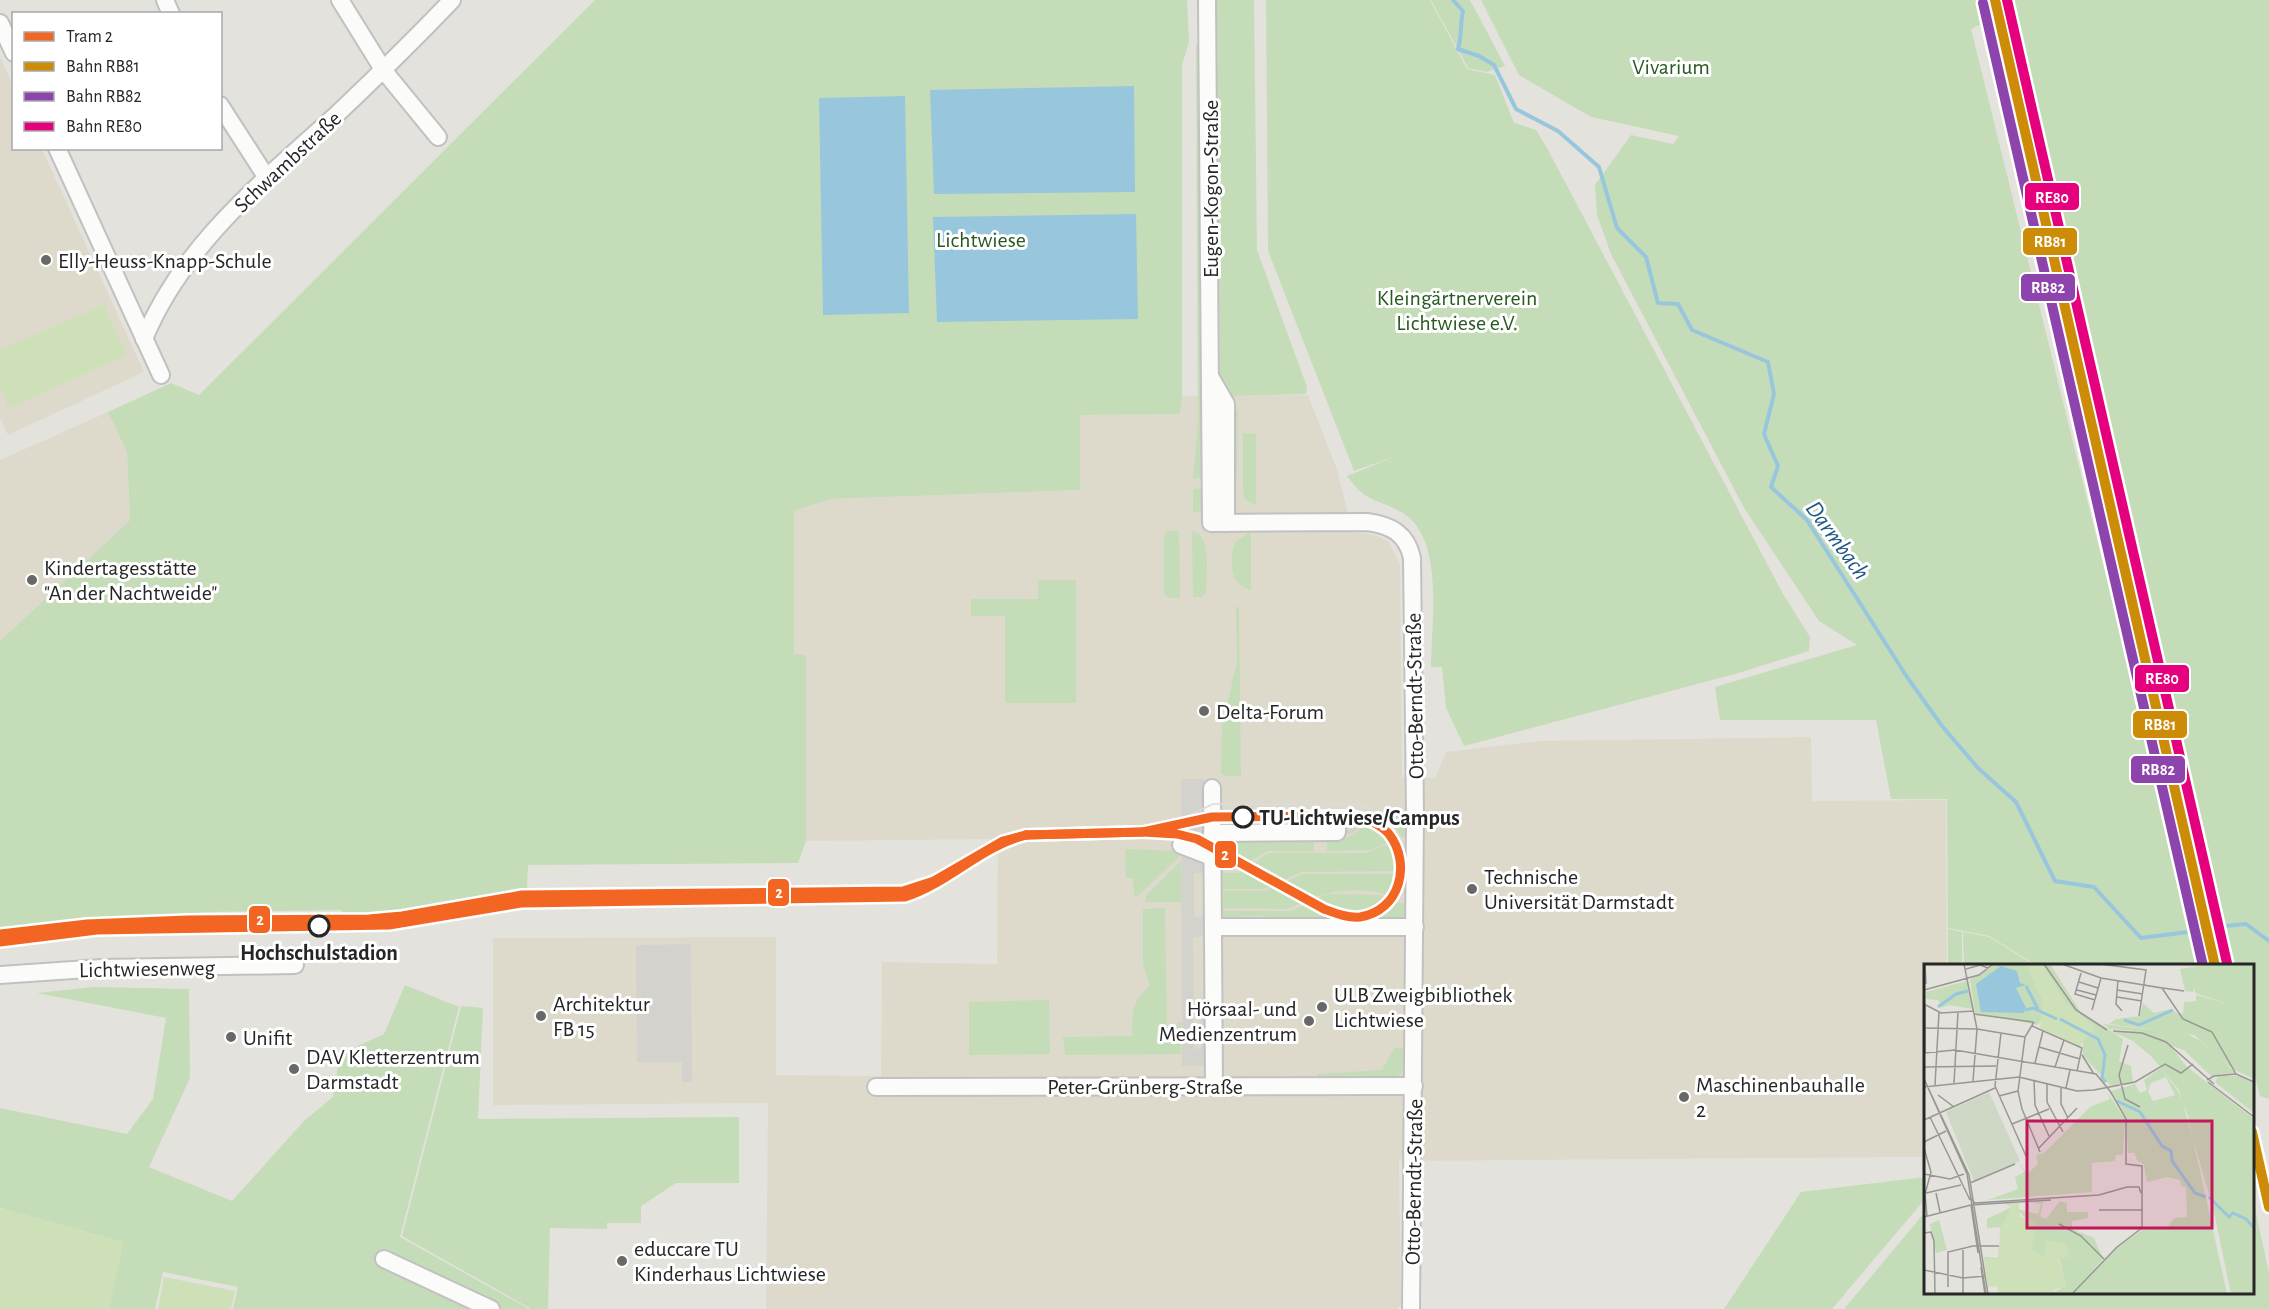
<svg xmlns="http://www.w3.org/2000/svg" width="2269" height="1309" viewBox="0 0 2269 1309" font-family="'Alegreya Sans',sans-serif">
<rect width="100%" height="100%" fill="#e4e2dc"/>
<g fill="#dedacb">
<path d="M0,57L13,86L14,148L42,149L144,372L8,435L0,418Z"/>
<path d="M1308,395L1338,472L1352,532L1375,535L1389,542L1400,564L1402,777L1435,778L1446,752L1539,741L1811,737L1812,801L1946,800L1947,965L1926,966L1925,1157L1399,1161L1401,1304L1397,1309H766L768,1103L493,1105V938L776,937V1075L881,1076L882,962L997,964L998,839L806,841V655H794V511L830,499L1080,490V415L1179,414L1182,396Z"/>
<path d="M108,412L127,452L130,520L0,641V460Z"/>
</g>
<g fill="#c5dcb9">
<path d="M595,0H1187L1189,42L1182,65V396L1180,414L1080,415V490L830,499L794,511V654L806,655V841L798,863L528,865L527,889L398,913L342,915V910L207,912L0,927V641L130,520L127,452L108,412L171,383L199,395Z"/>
<path d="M1215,0H1254L1257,250L1307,387L1306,394L1231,396L1220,376Z"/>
<path d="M1266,0H1430L1467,69L1495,75L1514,123L1536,130L1547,148L1783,594L1810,637L1809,651L1735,674L1464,746L1446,708L1442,667H1431C1431,624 1445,539 1403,513C1377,498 1367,504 1347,476L1399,455L1354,471L1268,251Z"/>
<path d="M1431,0H1470L1505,66L1486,72L1468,68Z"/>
<path d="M1481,0H1981L1986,22L1971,29L2202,965H2036L1989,936L1948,928L1947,799H1891L1876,720H1720L1715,687L1857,645L1819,621L1744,508L1611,254L1597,215L1595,185L1631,135L1673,144L1679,136L1591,117L1519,75Z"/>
<path d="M2008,0H2269V1099L2260,1096L2252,1065V966L2229,965Z"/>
<path d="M1196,44L1202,50L1204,478H1193L1198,425Z"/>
<path d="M1234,410H1238L1237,478L1234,474Z"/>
<path d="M1243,433L1256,434V505L1245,500L1243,493Z"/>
<path d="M1205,488C1204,500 1207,511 1193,513V489Z"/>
<path d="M1168,531H1179L1180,598H1169L1164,594V536Z"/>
<path d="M1192,531C1213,534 1206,577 1206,593L1201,597H1193Z"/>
<path d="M1251,531V590C1229,585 1229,559 1235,542Z"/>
<path d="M1038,580H1076V703H1005V616H971V599H1038Z"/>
<path d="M1239,606L1241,776H1225L1221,773L1222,726L1237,662L1236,608Z"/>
<path d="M1388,811H1405L1408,836L1401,837L1394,824L1383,813Z"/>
<path d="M1369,823L1380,829L1391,841L1371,850L1327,851V841L1349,837Z"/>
<path d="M1219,841H1314V851H1267L1249,862L1219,845Z"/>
<path d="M1392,843L1397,856L1398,871L1301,872L1282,881L1252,864L1268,853H1365Z"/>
<path d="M1125,849L1181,851V855L1138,896H1134L1133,878H1126Z"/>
<path d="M1181,861V902H1145L1146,895Z"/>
<path d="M1245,869L1274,885L1264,889H1219V873H1238Z"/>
<path d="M1302,874H1398L1389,896C1369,887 1331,889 1312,899L1284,883Z"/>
<path d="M1276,887L1304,902L1287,909L1219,908V891H1264Z"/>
<path d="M1327,894L1379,895L1387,898C1363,921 1340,915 1314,900Z"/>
<path d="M1393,901L1409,905V915L1390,920L1360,921L1378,913Z"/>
<path d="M1306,904L1338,919L1278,921L1265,916L1219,917V911H1291Z"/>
<path d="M1165,908L1167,1027L1181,1022V1054L1065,1055L1063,1037L1132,1036C1133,1010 1130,1004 1150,985L1143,964V909Z"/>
<path d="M1948,929L1962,932V965H1948Z"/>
<path d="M1963,932L1989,937L2034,965H1964Z"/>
<path d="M405,985L459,1007L400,1237L529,1309H233L238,1287L163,1272L155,1309H109L123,1242L0,1208V1108L127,1134L153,1099L166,1018L37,993L94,987L189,989L190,1078L149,1167L232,1201L304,1121L333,1097L340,1054L384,1034Z"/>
<path d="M1049,1000L1050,1054L969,1055V1002Z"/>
<path d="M461,1006L483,1008L478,1119L739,1117V1183H676L641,1206V1223H607V1229L550,1228L548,1309H531L402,1236Z"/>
<path d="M1394,1048H1407C1407,1064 1407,1072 1392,1079L1317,1080V1074L1382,1070Z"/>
<path d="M1925,1177V1199L1832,1309H1724L1801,1192Z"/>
<path d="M2253,1199L2269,1273V1309H1844L1925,1212L1926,1292H2252Z"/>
</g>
<g fill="#cde0b7">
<path d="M104,305L126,355L9,408L0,386V350Z"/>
<path d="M0,1208L123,1242L109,1309H0Z"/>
<path d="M164,1277L235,1291L231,1309H158Z"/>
</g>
<g fill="#d4d2cc" fill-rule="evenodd">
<path d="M1181,779H1203L1218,826L1343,825V819L1367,822L1353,833L1339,837L1219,839L1223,1065L1182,1066ZM1194,873H1207V917H1194ZM1207,936V998H1201V1048L1194,1049L1193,937Z"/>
<path d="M691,944L692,1082H682V1062H637L636,945Z"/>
</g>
<g fill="#98c6dd">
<path d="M1134,86L1135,192L934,194L930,90Z"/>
<path d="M905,96L909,313L823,315L819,98Z"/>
<path d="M1136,214L1138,319L937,322L933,217Z"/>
</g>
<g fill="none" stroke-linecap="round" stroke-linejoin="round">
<g stroke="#98c6dd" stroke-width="4">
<path d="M1453,0L1463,11C1460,24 1462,36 1458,49L1479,56L1494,65L1516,109L1558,131L1599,167L1617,228L1646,257L1658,303L1678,304L1692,330L1768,362L1774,394L1764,434L1778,466L1771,487L1807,520L1907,677L1942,726L1978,768L2016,802L2055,881L2094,887L2141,938L2188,932"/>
<path d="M2225,926L2246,924L2269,941"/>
</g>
<defs>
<g id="minor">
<path d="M165,0L171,14"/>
<path d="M340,0L384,71L438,137"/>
<path d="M1207,0L1211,523L1367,522C1391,525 1407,534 1412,558L1415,813L1411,1309"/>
<path d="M0,23L14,53"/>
<path d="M220,105L267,178"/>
<path d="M57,148L161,375"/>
<path d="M144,339C182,246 262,182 335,116C375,78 414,40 452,0"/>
<path d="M1211,378L1226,404V523"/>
<path d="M1212,788L1214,1086"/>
<path d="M1212,833L1337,832V826"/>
<path d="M1181,845L1212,857"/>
<path d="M1213,927H1415"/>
<path d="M0,975L102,968L295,965"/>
<path d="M876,1087L1414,1086"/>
<path d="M384,1259L491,1309"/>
</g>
</defs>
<use href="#minor" stroke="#c2c1c1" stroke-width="20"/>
<use href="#minor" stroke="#fbfbfa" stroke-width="16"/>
<path stroke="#dcdbdd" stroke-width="1.5" d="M1160,829L1213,804H1357C1394,814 1411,849 1399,885"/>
<defs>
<g id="rail-1">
<path d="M1995,0L2215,966"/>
<path d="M2252,1132L2269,1207"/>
</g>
<path id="rail-2" d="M1983,3L2203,966"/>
<path id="rail-3" d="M2007,0L2227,963"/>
</defs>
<use href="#rail-1" stroke="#fff" stroke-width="15"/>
<use href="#rail-2" stroke="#fff" stroke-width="15"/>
<use href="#rail-3" stroke="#fff" stroke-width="15"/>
<use href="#rail-1" stroke="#cd8c08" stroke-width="10"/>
<use href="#rail-2" stroke="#8e44ad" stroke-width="10"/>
<use href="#rail-3" stroke="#e5007d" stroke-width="10"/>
<defs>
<g id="tram-1">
<path d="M1352,816C1366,819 1379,823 1389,834C1412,864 1400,911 1360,917C1347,918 1335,913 1324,909L1197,839L1177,834L1143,832L1212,817Z"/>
<path d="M1026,835L1143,832"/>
<path d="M1026,835L1143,832"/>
<path d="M0,934L87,924L188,920L369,919L402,916L522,895L903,891L934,881L1003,841L1026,835"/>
<path d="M0,942L97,930L389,925L521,903L905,897C949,883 981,846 1026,835"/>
</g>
</defs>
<use href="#tram-1" stroke="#fff" stroke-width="14"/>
<use href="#tram-1" stroke="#f26522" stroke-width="9"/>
</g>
<g fill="#686866" stroke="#fff" stroke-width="2">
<circle cx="46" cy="260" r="6"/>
<circle cx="32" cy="580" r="6"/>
<circle cx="1204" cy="711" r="6"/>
<circle cx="1472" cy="889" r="6"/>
<circle cx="1322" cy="1007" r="6"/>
<circle cx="541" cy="1016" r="6"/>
<circle cx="1309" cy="1021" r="6"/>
<circle cx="231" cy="1037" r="6"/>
<circle cx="294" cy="1069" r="6"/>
<circle cx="1684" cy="1097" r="6"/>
<circle cx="622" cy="1261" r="6"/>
</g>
<g fill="#fff" stroke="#262626" stroke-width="3">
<circle cx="1243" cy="817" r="10"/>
<circle cx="319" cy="926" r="10"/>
</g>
<g text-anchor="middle" stroke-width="6" stroke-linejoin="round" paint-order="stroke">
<g font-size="22" fill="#285921" stroke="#fff">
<text x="1671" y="74">Vivarium</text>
<text x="981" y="247">Lichtwiese</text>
<text x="1457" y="305">Kleingärtnerverein<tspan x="1457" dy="25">Lichtwiese e.V.</tspan></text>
</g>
<g font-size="22" fill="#262626" stroke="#fff">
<text transform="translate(287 161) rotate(-43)" y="8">Schwambstraße</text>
<text transform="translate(1210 189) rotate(-90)" y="8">Eugen-Kogon-Straße</text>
<text transform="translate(1414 696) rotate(-91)" y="8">Otto-Berndt-Straße</text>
<text transform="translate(147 968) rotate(-1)" y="8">Lichtwiesenweg</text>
<text x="1145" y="1094">Peter-Grünberg-Straße</text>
<text transform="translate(1413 1182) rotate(-89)" y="8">Otto-Berndt-Straße</text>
</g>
<g font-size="22" fill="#262626" stroke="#fff" text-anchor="start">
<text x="58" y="268">Elly-Heuss-Knapp-Schule</text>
<text x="44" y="575">Kindertagesstätte<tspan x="44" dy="25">"An der Nachtweide"</tspan></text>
<text x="1216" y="719">Delta-Forum</text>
<text x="1484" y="884">Technische<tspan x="1484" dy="25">Universität Darmstadt</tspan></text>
<text x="1334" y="1002">ULB Zweigbibliothek<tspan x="1334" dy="25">Lichtwiese</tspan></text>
<text x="553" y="1011">Architektur<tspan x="553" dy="25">FB 15</tspan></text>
<text x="1297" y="1016" text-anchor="end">Hörsaal- und<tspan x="1297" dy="25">Medienzentrum</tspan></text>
<text x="243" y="1045">Unifit</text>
<text x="306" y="1064">DAV Kletterzentrum<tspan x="306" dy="25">Darmstadt</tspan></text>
<text x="1696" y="1092">Maschinenbauhalle<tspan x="1696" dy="25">2</tspan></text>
<text x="634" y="1256">educcare TU<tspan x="634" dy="25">Kinderhaus Lichtwiese</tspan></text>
</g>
<g font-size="22" font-weight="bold" fill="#262626" stroke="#fff" text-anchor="start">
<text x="1259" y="825">TU-Lichtwiese/Campus</text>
<text x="319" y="960" text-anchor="middle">Hochschulstadion</text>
</g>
<g font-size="24" font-style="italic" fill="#1d5784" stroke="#fff">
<text transform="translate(1838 540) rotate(54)" y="8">Darmbach</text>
</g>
</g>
<g transform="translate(1924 964)">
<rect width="330" height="330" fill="#e4e2dc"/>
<path d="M72,0H102L119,37L120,51L114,61L51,49L46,16ZM118,0H126L156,47L199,75L195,97L207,102L209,118L187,122L159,92V77L170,62L142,40ZM289,0H330V115L309,105L270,71L185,60L192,55L216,52L219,39L230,49L246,45L254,50L259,49L260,38L272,37V31L304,40L271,29V23L269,28L261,27L256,5ZM43,17L49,45L24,41L18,44L14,36L2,35V28ZM179,60L263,70L280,79L312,109L287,112L260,86L246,81L262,102L330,155V330H307L290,248L255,126L228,93L209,77L189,68L211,67L186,65ZM237,104L254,127L264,152L303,330H149L194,282L220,265L231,272L221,265L243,264L250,254L263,253L262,223L257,222L256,216L243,213L223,218L220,201L213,196L207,180L210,189H204L202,157L187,127L211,120L216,129L223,126L220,116ZM242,113L251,131L229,137L224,127L227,119ZM294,112H314L330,119V149L291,118ZM183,128L201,155L199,191H192L191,197L168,199V228L64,236L94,225L91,213L100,208L95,198L103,210L114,200L112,191L120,189L166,143L186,135ZM136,237L143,239V248H164V254L148,257V265L170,274L179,295L148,330L130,328L142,322L135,294L90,293L61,297L60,293L74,294L75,282L102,255L93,245L114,250L117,240L106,238H119L116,252L122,255ZM88,243L78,263L63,264V255ZM15,256L23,286L12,289L6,260Z" fill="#c5dcb9" fill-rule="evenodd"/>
<path d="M65,128L96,197L50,217L22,148Z" fill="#cfd8c5"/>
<path d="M102,0H118L142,40L171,63L156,82L116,64L119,38ZM94,238L96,253L113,258L108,286L120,294L121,276L142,280L145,293L134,294L142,322L129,326L135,330H66L74,329L73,322L64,323L60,295H75L76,264L88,244L81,239Z" fill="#cde0b7"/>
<path d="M77,2L93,7L96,19L102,21L92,24L102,44L100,49L57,48L52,20Z" fill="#98c6dd"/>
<path fill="none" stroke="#98c6dd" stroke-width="3" d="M102,22L114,45M14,43L32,30L44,27M102,46L109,44L133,55M136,55L174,75L181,91L178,114L182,118M200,56L215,61L249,46M193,137L216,148L238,182L247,187L248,197L271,229L282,233M285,233L305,253L309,249L322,255L330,264"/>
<path fill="none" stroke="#989793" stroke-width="1.5" d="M1,0L2,20M40,0L53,65L49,117M120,0L152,46L183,66M138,0L177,14L238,24L259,55L288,68L312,110M176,0L222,6L215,52M42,5L56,1L64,4M157,9L151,30L171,36M194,16L192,40L198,47M155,18L174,24M239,24L260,27M0,26L55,11L69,0M153,26L172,31M193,26L219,30M193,33L218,37M0,40L17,49L50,47M1,40V89M168,46L177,14M50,50L109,58M110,58L101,73L94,127L98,145L116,188M108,62L158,84L153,107M0,64L53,65L101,73M189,67L218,69L242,78L290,120M77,69L71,122L102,192M204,81L195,111L201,135L216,143M115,83L156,95M0,89L31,86L172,110L186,127L202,155V200L218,202V264L193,283L148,330M158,91L170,110M111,99L119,67M0,103L72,102M131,103L140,76M0,115L45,211L64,330M0,115L43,210L62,330M110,116L111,141L125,172M283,116L290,112L312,110L330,118M284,118L330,153M30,119L34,48M123,119V138L139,168M11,121L15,48M0,123L95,113L153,127L170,126L211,118L241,100L257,109L269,100M137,123V140L144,154M142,124L146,106M14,131L30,143M75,132L94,127M6,153L46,236M0,156L71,124M88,160L125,145M0,178L22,167M0,184L7,208L1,230L3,252M115,184L153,144M0,210L26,215L40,210M46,219L91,200M2,229L37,221M12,229L16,248M47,235L51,239L175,231L203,223H215L217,229M47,241L54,289M175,246H219M0,253L47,241L127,236M135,260L157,272L180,295M0,269L7,268L10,277L11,330M57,303L61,330M0,306L39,314L61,312M24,323V288L49,282H75M39,330V284"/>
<path fill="#c2185b" fill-opacity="0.15" stroke="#c2185b" stroke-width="3" d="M103,157H288V264H103Z"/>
<rect width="330" height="330" fill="none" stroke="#262626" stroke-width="3"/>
</g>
<g stroke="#fff" stroke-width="2">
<rect x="2024" y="182" width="56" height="29" rx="6" fill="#e5007d"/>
<rect x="2022" y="227" width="56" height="29" rx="6" fill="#cd8c08"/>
<rect x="2020" y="273" width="56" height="29" rx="6" fill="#8e44ad"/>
<rect x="2134" y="664" width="56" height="29" rx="6" fill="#e5007d"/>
<rect x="2132" y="710" width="56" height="29" rx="6" fill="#cd8c08"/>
<rect x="2130" y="755" width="56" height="29" rx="6" fill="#8e44ad"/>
<rect x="1214" y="840" width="23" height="29" rx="6" fill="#f26522"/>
<rect x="767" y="878" width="23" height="29" rx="6" fill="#f26522"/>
<rect x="248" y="905" width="23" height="29" rx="6" fill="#f26522"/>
</g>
<g font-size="16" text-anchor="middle" font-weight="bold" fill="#fff">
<text x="2052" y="203">RE80</text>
<text x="2050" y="247">RB81</text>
<text x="2048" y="293">RB82</text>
<text x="2162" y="684">RE80</text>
<text x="2160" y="730">RB81</text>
<text x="2158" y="775">RB82</text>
<text x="1225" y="860">2</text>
<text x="779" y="898">2</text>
<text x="260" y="925">2</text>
</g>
<rect x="12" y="12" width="210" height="138" fill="#ffffff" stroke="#a8a8a8" stroke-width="1.5"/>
<rect x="24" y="32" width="30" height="9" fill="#f26522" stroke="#a8a8a8" stroke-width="1.5"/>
<text x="66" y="42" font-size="18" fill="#262626">Tram 2</text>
<rect x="24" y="62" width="30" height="9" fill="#cd8c08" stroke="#a8a8a8" stroke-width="1.5"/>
<text x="66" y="72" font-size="18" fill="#262626">Bahn RB81</text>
<rect x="24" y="92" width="30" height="9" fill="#8e44ad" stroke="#a8a8a8" stroke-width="1.5"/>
<text x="66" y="102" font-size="18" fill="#262626">Bahn RB82</text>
<rect x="24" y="122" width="30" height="9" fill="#e5007d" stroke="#a8a8a8" stroke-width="1.5"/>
<text x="66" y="132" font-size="18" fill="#262626">Bahn RE80</text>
</svg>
